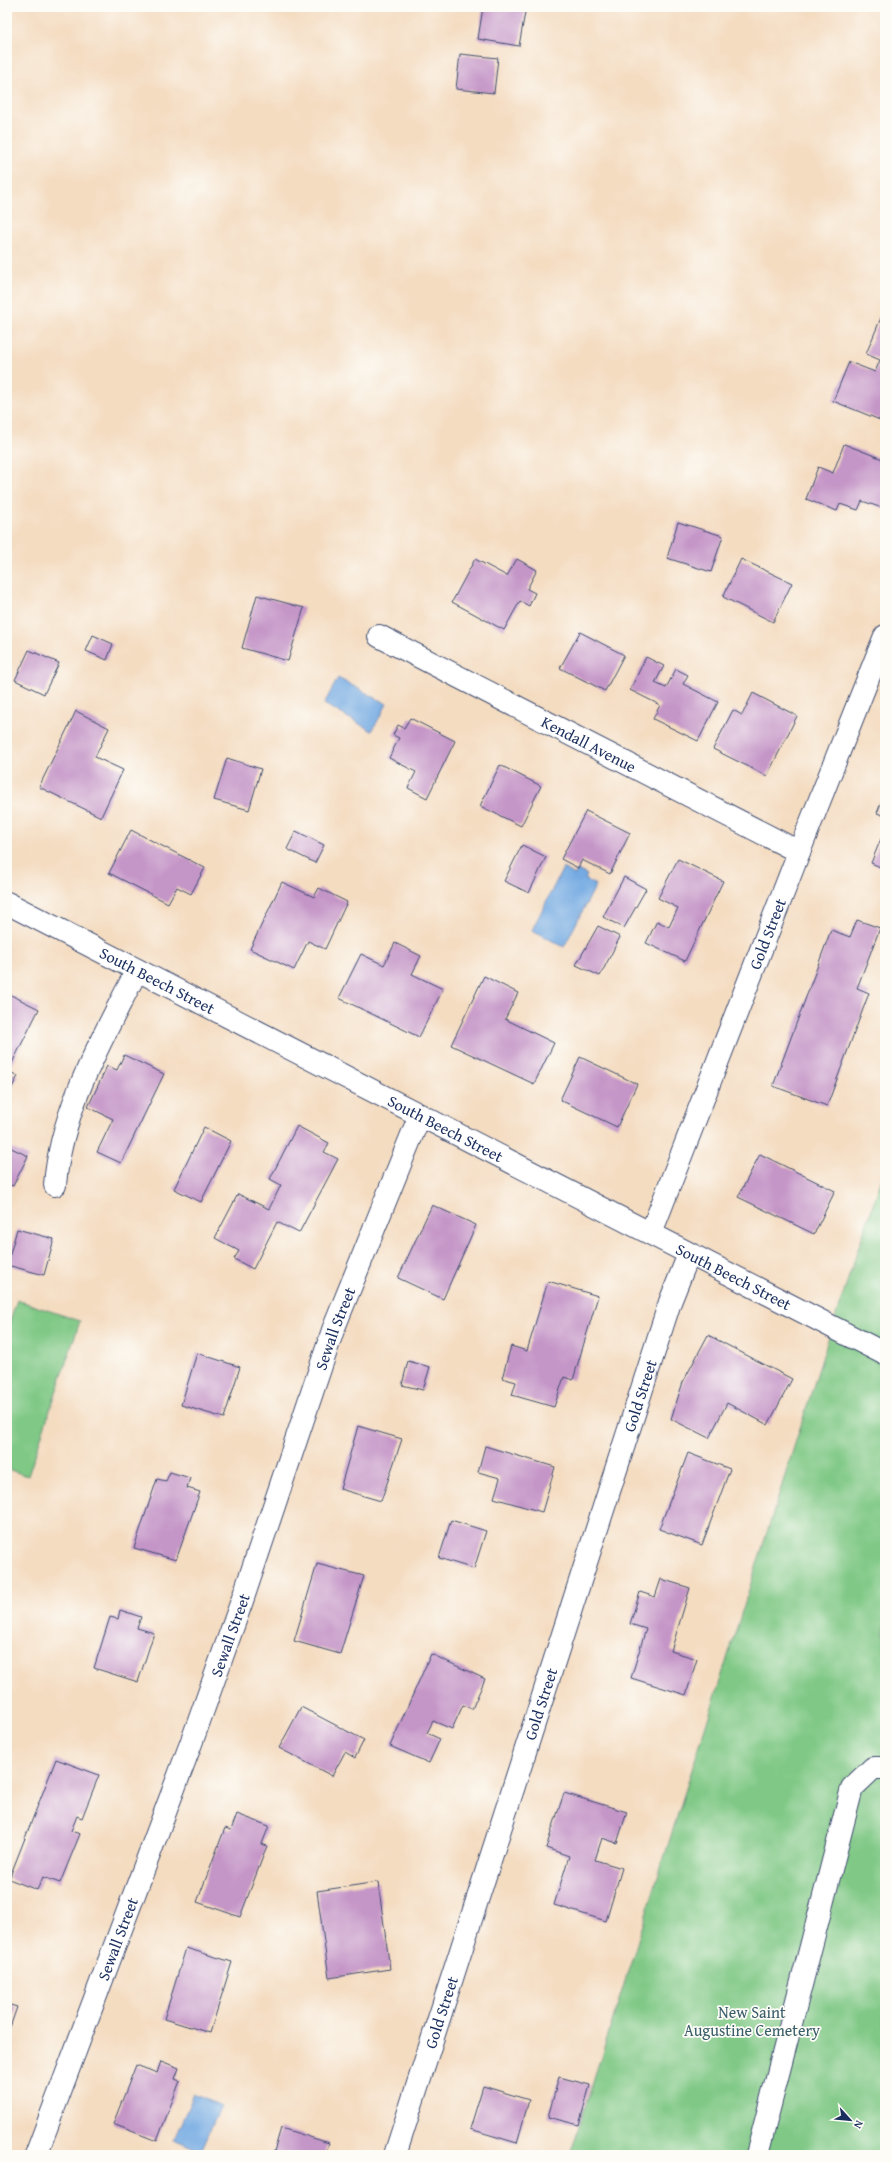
<svg xmlns="http://www.w3.org/2000/svg" width="892" height="2162" viewBox="0 0 892 2162" font-family="'Gentium Book Plus',serif">
<rect width="100%" height="100%" fill="#fdfcf7"/>
<filter id="ink" filterUnits="userSpaceOnUse"><feTurbulence type="fractalNoise" baseFrequency=".025" numOctaves="2"/><feDisplacementMap in="SourceGraphic" scale="8" xChannelSelector="R" yChannelSelector="G"/><feConvolveMatrix kernelMatrix="1 2 1 2 8 2 1 2 1" color-interpolation-filters="sRGB"/></filter>
<filter id="wash" filterUnits="userSpaceOnUse"><feTurbulence type="fractalNoise" baseFrequency=".012" numOctaves="4" result="noise"/><feDisplacementMap in="SourceGraphic" scale="16" xChannelSelector="R" yChannelSelector="G"/><feGaussianBlur stdDeviation="0.9" result="paint"/><feColorMatrix in="noise" values="0 0 0 0 0 0 0 0 0 0 0 0 0 0 0 0 0 1.4 0 .05"/><feComposite in="paint" operator="in"/></filter>
<g filter="url(#wash)">
<rect width="100%" height="100%" fill="#f4dcc1"/>
<g fill="#7fc885" stroke="#4d7c72">
<path d="M885,1169V2155H570L832,1327Z"/>
<path d="M17,1300L80,1321L28,1476L7,1469V1330Z"/>
</g>
<g fill="#75aae2" stroke="#486ca0">
<path d="M338,678L387,704L372,731L324,704Z"/>
<path d="M563,868L575,875L577,870L587,875L585,879L596,885L564,947L532,930Z"/>
<path d="M194,2094L221,2106L201,2151L174,2139Z"/>
</g>
<g id="blocks">
<g fill="#c495c7">
<path d="M483,7H526L519,46L478,39Z"/>
<path d="M460,54L498,58L494,93L456,89Z"/>
<path d="M885,308V407L880,420L833,401L849,362L875,372L880,360L866,354Z"/>
<path d="M844,444L885,460V509L862,501L858,510L840,504L837,511L806,499L818,467L833,473Z"/>
<path d="M678,522L723,536L711,572L667,558Z"/>
<path d="M475,559L507,576L517,559L537,570L527,589L535,593L529,606L520,601L504,630L452,602Z"/>
<path d="M741,559L792,583L773,622L723,597Z"/>
<path d="M257,595L304,608L288,661L242,648Z"/>
<path d="M580,632L624,655L605,691L560,668Z"/>
<path d="M93,635L113,644L107,660L86,651Z"/>
<path d="M29,650L59,663L44,694L15,680Z"/>
<path d="M646,657L664,666L655,683L666,688L676,669L688,675L683,684L718,702L698,741L653,719L660,705L630,690Z"/>
<path d="M753,693L797,716L767,776L713,749L733,710L742,715Z"/>
<path d="M76,711L109,728L95,757L123,770L101,817L39,787Z"/>
<path d="M410,718L455,741L427,798L408,788L416,772L389,758L399,738L393,735L398,725L404,728Z"/>
<path d="M227,758L261,769L249,810L214,800Z"/>
<path d="M500,765L541,786L521,826L480,806Z"/>
<path d="M885,793V816L877,813Z"/>
<path d="M586,811L630,833L610,874L582,860L578,868L561,859Z"/>
<path d="M885,829V869L871,863Z"/>
<path d="M131,830L205,868L191,894L177,887L168,903L109,873Z"/>
<path d="M296,831L324,845L315,863L287,849Z"/>
<path d="M522,845L546,857L529,893L504,881Z"/>
<path d="M678,859L723,881L685,961L646,943L657,921L669,927L678,908L658,898Z"/>
<path d="M624,877L646,889L624,928L603,917Z"/>
<path d="M282,882L314,897L319,888L347,902L325,949L308,941L294,970L250,949Z"/>
<path d="M857,920L880,928L857,988L869,993L827,1106L773,1086L831,930L850,937Z"/>
<path d="M598,926L620,937L600,976L576,965Z"/>
<path d="M395,943L421,956L412,974L443,989L419,1037L339,998L361,954L384,965Z"/>
<path d="M484,976L518,993L505,1019L554,1043L534,1084L451,1045Z"/>
<path d="M7,993L39,1009L8,1071L18,1076L9,1093L7,1092Z"/>
<path d="M124,1055L164,1074L121,1163L97,1152L113,1119L88,1107L107,1066L117,1070Z"/>
<path d="M580,1057L637,1084L617,1127L560,1100Z"/>
<path d="M297,1126L329,1143L324,1152L338,1159L299,1233L277,1222L253,1269L234,1259L239,1251L215,1238L238,1194L269,1209L281,1185L270,1179Z"/>
<path d="M204,1127L231,1141L201,1202L174,1189Z"/>
<path d="M7,1146L28,1156L13,1186L7,1184Z"/>
<path d="M760,1154L835,1191L814,1234L738,1197Z"/>
<path d="M432,1205L476,1225L443,1299L398,1278Z"/>
<path d="M17,1229L54,1239L44,1275L7,1265Z"/>
<path d="M548,1281L598,1296L573,1380L564,1377L554,1407L512,1395L516,1382L502,1378L511,1346L527,1351Z"/>
<path d="M708,1335L792,1379L768,1425L727,1403L709,1438L671,1419L683,1382Z"/>
<path d="M197,1353L240,1367L224,1418L181,1405Z"/>
<path d="M408,1361L430,1367L423,1390L402,1385Z"/>
<path d="M358,1426L402,1439L381,1501L340,1489Z"/>
<path d="M485,1446L555,1467L542,1512L494,1498L500,1478L478,1472Z"/>
<path d="M688,1453L730,1469L702,1545L659,1529Z"/>
<path d="M170,1472L190,1478L187,1488L200,1492L176,1560L134,1548L157,1479L166,1481Z"/>
<path d="M451,1520L486,1531L474,1569L439,1558Z"/>
<path d="M317,1564L364,1576L340,1654L294,1641Z"/>
<path d="M661,1579L690,1588L671,1651L697,1659L686,1695L631,1678L646,1629L630,1624L640,1592L655,1597Z"/>
<path d="M120,1610L141,1617L137,1628L154,1633L138,1682L94,1668L110,1617L118,1619Z"/>
<path d="M431,1654L485,1679L472,1709L463,1705L452,1729L433,1721L427,1733L440,1739L429,1763L390,1746Z"/>
<path d="M301,1707L364,1740L355,1758L345,1752L332,1776L279,1748Z"/>
<path d="M56,1759L99,1775L82,1818L77,1816L71,1831L80,1834L60,1883L43,1877L37,1890L9,1879Z"/>
<path d="M564,1793L627,1812L617,1843L602,1838L595,1860L622,1868L606,1921L554,1905L569,1856L546,1848Z"/>
<path d="M237,1814L269,1826L262,1844L267,1846L240,1917L197,1902L225,1828L231,1830Z"/>
<path d="M378,1882L390,1969L329,1978L317,1891Z"/>
<path d="M186,1948L232,1962L210,2033L164,2019Z"/>
<path d="M7,2004L17,2007L7,2036Z"/>
<path d="M161,2061L179,2068L175,2079L180,2081L157,2141L113,2124L136,2065L157,2073Z"/>
<path d="M559,2077L590,2085L579,2125L548,2117Z"/>
<path d="M483,2086L529,2100L517,2143L470,2129Z"/>
<path d="M281,2128L329,2143L325,2155H273Z"/>
</g>
</g>
</g>
<g filter="url(#ink)">
<use href="#blocks" fill-opacity="0" stroke="#3c496d" stroke-width="1"/>
<g fill="none" stroke-linecap="round" stroke-linejoin="round">
<defs>
<g id="service">
<path d="M55,1185C61,1108 103,1038 137,970"/>
<path d="M757,2155L852,1788L873,1768H885"/>
</g>
<g id="minor">
<path id="s1" d="M379,636L799,852"/>
<path id="s2" d="M651,1233L799,852L885,636"/>
<path id="s3" d="M36,2155L193,1738L243,1598L333,1330L420,1115"/>
<path id="s4" d="M395,2155L670,1302L689,1254"/>
</g>
<g id="tertiary">
<path id="s5" d="M7,903L885,1354"/>
</g>
</defs>
<use href="#service" stroke="#3c496d" stroke-width="24"/>
<use href="#minor" stroke="#3c496d" stroke-width="24"/>
<use href="#tertiary" stroke="#3c496d" stroke-width="24"/>
<use href="#service" stroke="#fff" stroke-width="22"/>
<use href="#minor" stroke="#fff" stroke-width="22"/>
<use href="#tertiary" stroke="#fff" stroke-width="22"/>
</g>
</g>
<g text-anchor="middle" stroke-width="3.5" stroke-linejoin="round" paint-order="stroke">
<g font-size="16" fill="#1b2f5e" stroke="#fdfcf7">
<text dy="6" stroke="none"><textPath href="#s1" startOffset="236">Kendall Avenue</textPath></text>
<text dy="6" stroke="none"><textPath href="#s2" startOffset="321">Gold Street</textPath></text>
<text dy="6" stroke="none"><textPath href="#s5" startOffset="169">South Beech Street</textPath></text>
<text dy="6" stroke="none"><textPath href="#s5" startOffset="493">South Beech Street</textPath></text>
<text dy="6" stroke="none"><textPath href="#s5" startOffset="817">South Beech Street</textPath></text>
<text dy="6" stroke="none"><textPath href="#s3" startOffset="879">Sewall Street</textPath></text>
<text dy="6" stroke="none"><textPath href="#s4" startOffset="798">Gold Street</textPath></text>
<text dy="6" stroke="none"><textPath href="#s3" startOffset="555">Sewall Street</textPath></text>
<text dy="6" stroke="none"><textPath href="#s4" startOffset="474">Gold Street</textPath></text>
<text dy="6" stroke="none"><textPath href="#s3" startOffset="231">Sewall Street</textPath></text>
<text dy="6" stroke="none"><textPath href="#s4" startOffset="150">Gold Street</textPath></text>
</g>
<g font-size="16" fill="#395d6a" stroke="#fdfcf7">
<text x="752" y="2018">New Saint<tspan x="752" dy="18">Augustine Cemetery</tspan></text>
</g>
</g>
<rect width="892" height="2162" fill="none" stroke="#fdfcf7" stroke-width="24"/>
<g transform="translate(850 2120) rotate(117)" stroke="#fdfcf7" stroke-width="3" paint-order="stroke">
<path d="M0-3L7 15L0 10L-7 15Z" fill="#1b2f5e"/>
<text y="-6" font-size="11" font-weight="bold" text-anchor="middle" fill="#1b2f5e">N</text>
</g>
</svg>
